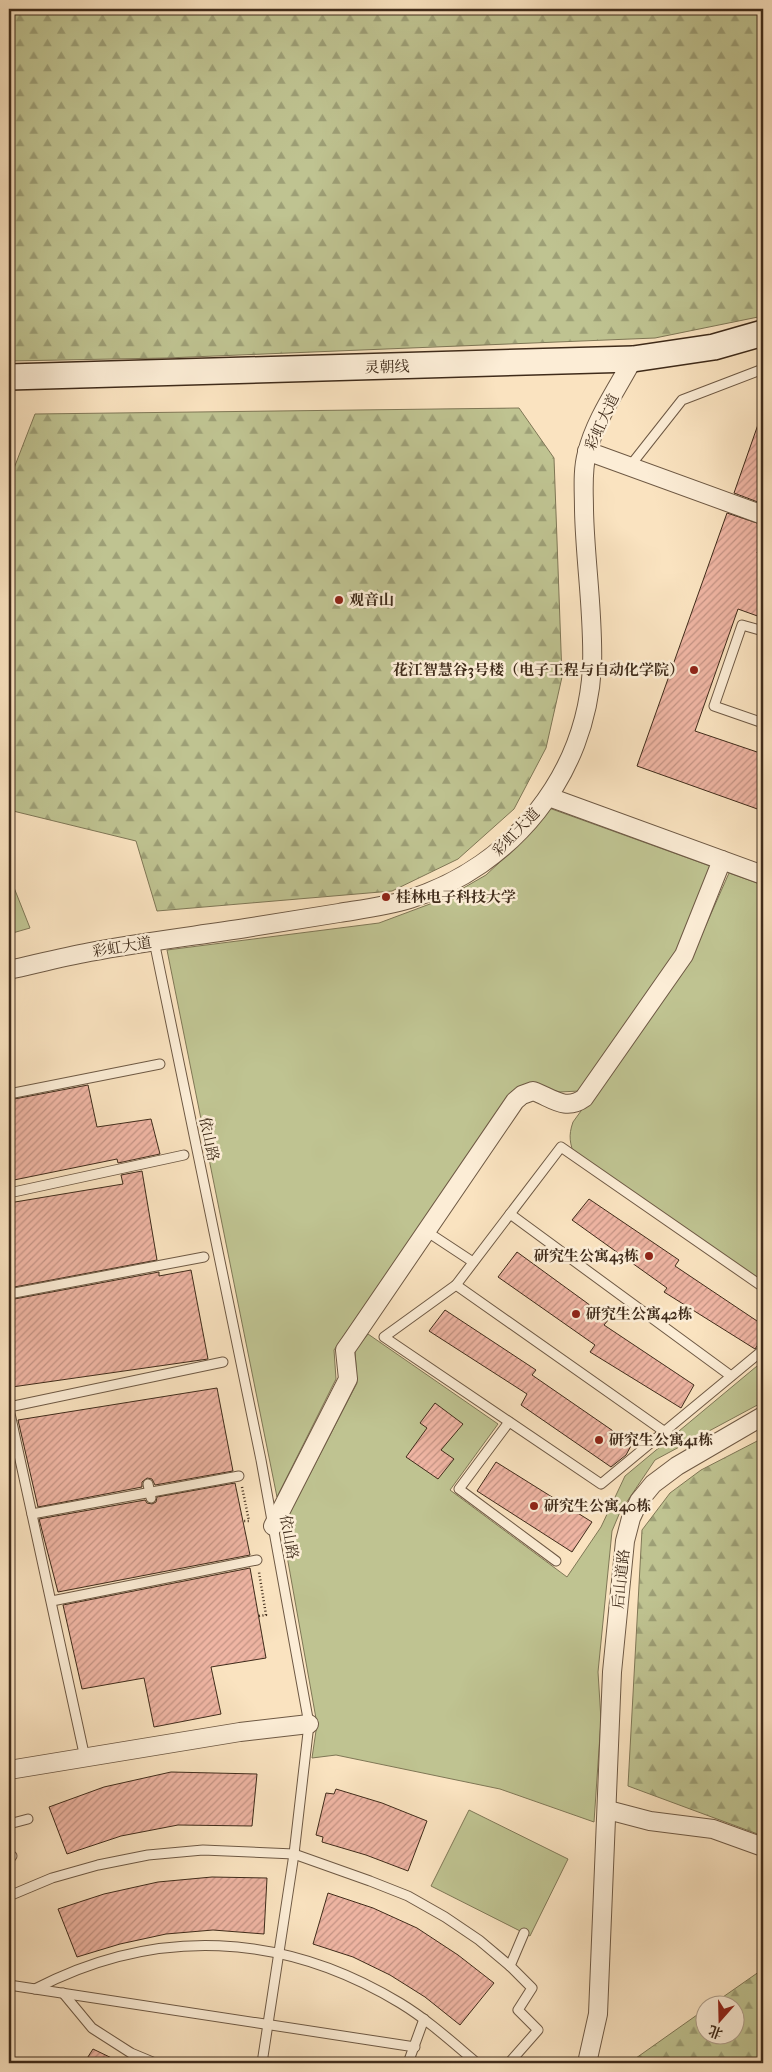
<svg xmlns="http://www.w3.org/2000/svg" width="772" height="2072" viewBox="0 0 772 2072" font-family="'IM FELL French Canon','Noto Serif SC',serif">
<defs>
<pattern id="forest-firs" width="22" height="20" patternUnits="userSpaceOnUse" patternTransform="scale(1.25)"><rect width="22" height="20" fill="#bfc391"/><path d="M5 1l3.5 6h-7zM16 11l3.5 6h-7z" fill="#9d9f76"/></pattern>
<pattern id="building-hatch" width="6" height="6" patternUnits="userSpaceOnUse" patternTransform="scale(1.25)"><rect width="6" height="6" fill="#efb5a3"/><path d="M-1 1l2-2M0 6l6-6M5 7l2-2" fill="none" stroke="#c39384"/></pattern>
</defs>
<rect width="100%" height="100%" fill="#fae3c0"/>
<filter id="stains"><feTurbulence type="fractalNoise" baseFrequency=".004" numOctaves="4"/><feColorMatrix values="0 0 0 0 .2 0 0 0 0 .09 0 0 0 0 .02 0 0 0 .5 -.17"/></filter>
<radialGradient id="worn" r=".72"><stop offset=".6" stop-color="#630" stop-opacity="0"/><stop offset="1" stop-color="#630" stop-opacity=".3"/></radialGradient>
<g fill="#bfc391" stroke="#7f7756">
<path d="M549,808L710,866L678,948L579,1091L560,1092L531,1085L511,1092L334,1350L336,1379L277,1497L167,950L379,923L446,898L486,875L516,847Z"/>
<path d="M729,873L763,885V1287L575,1157C570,1144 568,1136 573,1122L691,959Z"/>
<path d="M9,875L30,928L9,934Z"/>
<path d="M368,1334L498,1424L450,1490L567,1577L601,1527L625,1476L763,1361V1402L655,1460L620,1512L612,1531L598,1672L601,1720L594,1822L500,1789L336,1755L312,1758L317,1724L282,1528L357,1383L355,1350Z"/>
<path d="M469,1810L568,1859L530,1936L431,1886Z"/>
</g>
<g fill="url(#forest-firs)" stroke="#7f7756">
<path d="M9,9H763V316L655,338L166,358L9,361Z"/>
<path d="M519,408L554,458L562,677L546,748L514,809L458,859L392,891L157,911L136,841L9,810V481L35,414Z"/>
<path d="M763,1438V1836L628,1786L642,1530L670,1493L701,1470Z"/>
<path d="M763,1969V2063H629L704,2010V2034H734V2004H713Z"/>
</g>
<g fill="url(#building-hatch)" stroke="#3f2b1a">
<path d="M761,416L763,417V504L734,493Z"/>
<path d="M727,513L763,525V536L757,553L763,556V618L738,609L695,731L763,754V811L637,766Z"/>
<path d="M88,1085L97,1127L151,1119L160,1154L118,1163L117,1159L9,1181V1100Z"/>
<path d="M142,1171L157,1260L9,1288V1203L123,1184L121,1175Z"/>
<path d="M589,1199L679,1260L675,1266L763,1325V1337L755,1349L664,1292L667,1288L572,1220Z"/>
<path d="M517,1252L609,1319L604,1325L694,1385L681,1408L590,1352L595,1345L498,1277Z"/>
<path d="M191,1270L208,1359L12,1387L9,1369V1300L159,1272V1276Z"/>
<path d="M445,1310L536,1370L532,1375L632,1444L626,1455L611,1467L521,1405L527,1394L429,1331Z"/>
<path d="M217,1388L233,1471L155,1485L152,1479L147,1478L142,1482V1487L38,1507L18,1420Z"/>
<path d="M435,1403L463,1424L441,1450L454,1459L438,1479L406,1457L427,1428L420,1423Z"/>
<path d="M496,1462L592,1522L572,1552L477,1491Z"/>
<path d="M235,1483L250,1555L58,1592L39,1519L145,1500L147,1503L152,1504L156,1502L157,1497Z"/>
<path d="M250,1568L266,1658L211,1667L221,1714L154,1727L144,1678L82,1689L63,1605Z"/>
<path d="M171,1772L257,1774L252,1826L178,1825L121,1836L67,1854L49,1807L104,1787Z"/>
<path d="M336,1789L382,1803L427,1821L408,1871L366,1855L322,1842L323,1837L316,1835L326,1793L334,1794Z"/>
<path d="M212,1877L267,1878L264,1934L213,1930L166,1934L120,1944L77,1957L58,1909L104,1894L158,1882Z"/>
<path d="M328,1893L373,1908L417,1928L458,1955L494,1983L460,2025L425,1997L390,1975L353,1957L313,1944Z"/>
<path d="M93,2049L122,2063H84Z"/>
</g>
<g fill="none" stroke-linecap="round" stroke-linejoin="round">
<defs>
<g id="service">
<path d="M630,466L682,400L763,369"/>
<path d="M763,631L742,625L714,706L763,723"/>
<path d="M154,941L261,1460L309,1724L294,1854L262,2063"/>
<path d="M9,1094L160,1064"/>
<path d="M9,1193L184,1155"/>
<path d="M510,1214L731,1376"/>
<path d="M426,1231L473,1262"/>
<path d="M456,1285L665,1432"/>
<path d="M763,1287L561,1147L456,1285L384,1337L601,1484L763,1350"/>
<path d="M9,1294L204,1257"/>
<path d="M9,1407L223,1362"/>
<path d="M9,1409L85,1758"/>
<path d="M509,1422L459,1489L556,1561"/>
<path d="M148,1484L151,1498"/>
<path d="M32,1514L239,1476"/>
<path d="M52,1601L257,1560"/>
<path d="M9,1824L28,1819"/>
<path d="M9,1859L12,1856"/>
<path d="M9,1896L52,1878L98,1865L148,1855L203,1850L294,1854L370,1881L408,1896L445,1917L479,1940L510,1966"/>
<path d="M9,1985L415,2047"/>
<path d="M35,1989C156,1926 283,1932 400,2003C428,2020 452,2042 477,2063"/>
<path d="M63,1993L92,2028L131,2053L155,2063"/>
<path d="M408,2063L424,2019"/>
<path d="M509,2063L538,2030L518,2010L532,1988L510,1966L524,1933"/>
</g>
<g id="minor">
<path d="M587,451L763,515"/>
<path d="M549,797L763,875"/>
<path d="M9,970C36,964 63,957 90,952C142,942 194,936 246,928C277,923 308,918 339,913C363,909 387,906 410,899C513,866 586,775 592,667C594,616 585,561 584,510C584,491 582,471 587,453C595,420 617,389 633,359"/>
<path d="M273,1526L348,1379L345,1350L352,1340L515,1101L522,1095L533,1091C551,1097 565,1112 584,1098L684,955L722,860"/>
<path d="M9,1770L240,1732L309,1724"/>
<path d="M608,1810L650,1821L713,1829L763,1847"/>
<path d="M587,2063L598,2014L612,1672L625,1541L631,1518L639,1501L653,1484L677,1466L763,1416"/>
</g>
<path id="secondary" d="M9,377L633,359L714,347L763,333"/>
</defs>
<use href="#service" stroke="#6e5944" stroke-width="11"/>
<use href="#minor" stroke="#6e5944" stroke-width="20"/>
<use href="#secondary" stroke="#3f2b1a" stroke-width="28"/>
<g stroke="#3f2b1a" stroke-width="2.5" stroke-dasharray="1 2.5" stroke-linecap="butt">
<path d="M242,1487L249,1521H243"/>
<path d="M259,1616L266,1615L259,1572"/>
</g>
<use href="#service" stroke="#fcedd6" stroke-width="9"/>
<use href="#minor" stroke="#fcedd6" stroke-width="18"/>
<use href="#secondary" stroke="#fcedd6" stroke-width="25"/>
</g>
<g fill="#8f2418" stroke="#fcedd6" stroke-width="2">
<circle cx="339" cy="600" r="5"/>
<circle cx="694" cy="670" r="5"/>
<circle cx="386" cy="897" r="5"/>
<circle cx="649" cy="1256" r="5"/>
<circle cx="576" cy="1314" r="5"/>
<circle cx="599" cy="1440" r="5"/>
<circle cx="534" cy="1506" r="5"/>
</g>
<g text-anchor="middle" stroke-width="5" stroke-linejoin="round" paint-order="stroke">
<g font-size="15" fill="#3f2b1a" stroke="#fcedd6">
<text transform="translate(387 367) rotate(-2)" y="5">灵朝线</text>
<text transform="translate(602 422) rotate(-65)" y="5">彩虹大道</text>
<text transform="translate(516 832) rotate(-46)" y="5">彩虹大道</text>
<text transform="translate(122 947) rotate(-9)" y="5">彩虹大道</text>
<text transform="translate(209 1139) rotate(78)" y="5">依山路</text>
<text transform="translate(289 1537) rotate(80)" y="5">依山路</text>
<text transform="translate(621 1579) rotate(-84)" y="5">后山道路</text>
</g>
<g font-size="15" font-weight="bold" fill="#3f2b1a" stroke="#fcedd6" text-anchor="start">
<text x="349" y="605">观音山</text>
<text x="684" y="675" text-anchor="end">花江智慧谷3号楼（电子工程与自动化学院）</text>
<text x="396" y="902">桂林电子科技大学</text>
<text x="639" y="1261" text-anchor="end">研究生公寓43栋</text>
<text x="586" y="1319">研究生公寓42栋</text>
<text x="609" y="1445">研究生公寓41栋</text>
<text x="544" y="1511">研究生公寓40栋</text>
</g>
</g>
<rect width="772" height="2072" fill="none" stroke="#fae3c0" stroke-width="30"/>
<rect x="10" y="10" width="752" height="2052" fill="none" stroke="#3f2b1a" stroke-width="2.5"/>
<rect x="15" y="15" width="742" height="2042" fill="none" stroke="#3f2b1a"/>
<g transform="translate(720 2020) rotate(200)"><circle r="24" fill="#fcedd6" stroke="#b09f8b"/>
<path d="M0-4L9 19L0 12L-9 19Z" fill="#8f2418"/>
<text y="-8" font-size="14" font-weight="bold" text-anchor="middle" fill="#3f2b1a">北</text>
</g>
<rect width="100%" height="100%" filter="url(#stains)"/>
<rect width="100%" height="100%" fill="url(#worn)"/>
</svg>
